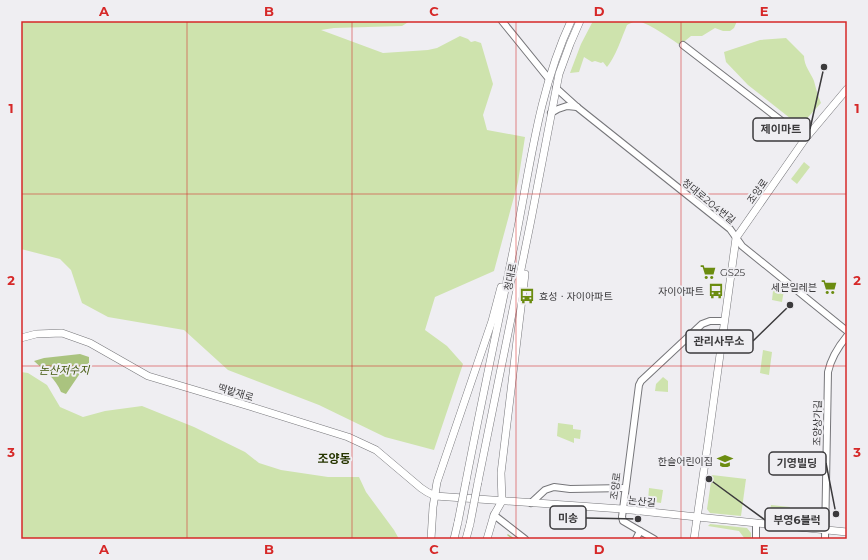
<svg xmlns="http://www.w3.org/2000/svg" width="868" height="560" viewBox="0 0 868 560" font-family="Montserrat,'Noto Sans KR',sans-serif">
<rect width="100%" height="100%" fill="#efeef2"/>
<g fill="#cee3ad">
<path d="M21,21H410L402,26L334,28L321,30L383,53L428,50L437,48L460,36L468,39L471,42L475,41L481,43L493,84L483,115L487,130L525,137L518,182L494,271L435,297L425,330L447,346L463,364L434,450L385,437L319,405L228,370L184,330L108,317L82,303L71,270L60,259L21,249Z"/>
<path d="M593,21H737L734,28L730,31H723L715,28L702,36H691L680,45C671,39 646,21 636,21C633,22 629,24 627,25C622,37 615,58 607,67L603,62L601,63L595,61L592,62L584,57L579,72L570,73L581,44Z"/>
<path d="M786,38L804,56C804,66 811,73 814,81C816,89 818,96 821,103L800,126L748,85L726,62L724,52L760,40Z"/>
<path d="M804,162L810,167L797,184L791,179Z"/>
<path d="M774,282L784,290L782,302L772,300Z"/>
<path d="M763,350L772,352L769,375L760,373Z"/>
<path d="M21,372L28,373L47,385L60,407L83,417L105,411L142,406L194,427L245,452L259,463L281,470L328,477H359L366,492L394,530L399,539H21Z"/>
<path d="M663,377L668,381V392L655,391L656,384Z"/>
<path d="M558,423L573,425V429L581,430L580,439L574,438V443L557,436Z"/>
<path d="M712,475L746,479L741,516L710,513L707,509Z"/>
<path d="M649,488L663,490L661,503L648,501Z"/>
<path d="M771,505L790,507L789,519L769,516Z"/>
<path d="M710,524L747,528L751,533V539H745L739,531L708,526Z"/>
</g>
<path fill="#aac37f" d="M80,354L89,357V363L85,366L66,394L61,392C56,379 44,370 34,361L44,358Z"/>
<g fill="none" stroke-linecap="round" stroke-linejoin="round">
<path stroke="#aac37f" stroke-width="1.5" d="M508,535L514,539"/>
<defs>
<g id="minor">
<path d="M502,21L549,79"/>
<path d="M683,45L805,139"/>
<path d="M556,88L577,107L730,229L742,246L847,331"/>
<path d="M551,113L558,109L567,106L577,107"/>
<path d="M531,503L545,490L554,487L570,489L625,488"/>
<path d="M494,515L525,539"/>
<path d="M640,531L654,539"/>
<path d="M636,539L640,531L623,521L622,517L639,385L641,381L702,324L710,321H724"/>
<path d="M756,539V523"/>
<path d="M825,539L828,372C831,358 838,347 847,336"/>
</g>
<g id="tertiary">
<path d="M21,338L36,334L62,333L90,343L148,376L252,407L348,437L376,450L421,488L427,492L435,496L622,509L697,517L847,532"/>
<path d="M466,481C482,398 500,315 517,232C531,160 540,87 571,21"/>
<path d="M478,482L531,220L559,74L570,44L580,21"/>
<path d="M431,539L433,507L437,482L492,321L501,287"/>
<path d="M454,539L458,522"/>
<path d="M466,539L470,524"/>
<path d="M487,539L494,515L502,501L501,473L525,274"/>
<path d="M694,539L708,442L736,238L805,139L847,89"/>
</g>
</defs>
<use href="#minor" stroke="#76767a" stroke-width="8"/>
<use href="#tertiary" stroke="#76767a" stroke-width="8"/>
<use href="#minor" stroke="#fff" stroke-width="6"/>
<use href="#tertiary" stroke="#fff" stroke-width="7"/>
<defs>
<g id="tertiary-bridge">
<path d="M458,522L466,481"/>
<path d="M470,524L478,482"/>
</g>
</defs>
<use href="#tertiary-bridge" stroke="#76767a" stroke-width="8" stroke-linecap="butt"/>
<use href="#tertiary-bridge" stroke="#fff" stroke-width="7"/>
</g>
<path fill="none" stroke="#d62828" stroke-width="1" stroke-opacity="0.55" d="M187,21V539M352,21V539M516,21V539M681,21V539M21,194H847M21,366H847"/>
<defs>
<symbol id="supermarket-bare" viewBox="-9 -9 18 18"><path d="M-6-5.5h2.5l.6 2H6L4.5 2H-2.5L-4.4-4H-6ZM-1.5 3.2a1.3 1.3 0 1 0 .1 0ZM3 3.2a1.3 1.3 0 1 0 .1 0Z" fill="#6b8c10" stroke="#efeef2" stroke-width="2.5" paint-order="stroke"/></symbol>
<symbol id="bus-bare" viewBox="-9 -9 18 18"><path d="M-5-6H5V4H4V6H2V4H-2V6H-4V4H-5ZM-3.5-4V0h7V-4ZM-3.5 1.2v1.5H-2V1.2ZM2 1.2v1.5H3.5V1.2Z" fill="#6b8c10" stroke="#efeef2" stroke-width="2.5" paint-order="stroke"/></symbol>
<symbol id="school-bare" viewBox="-9 -9 18 18"><path d="M0-5L7-2L0 1L-7-2ZM-4 1L0 2.5L4 1V4Q0 6-4 4Z" fill="#6b8c10" stroke="#efeef2" stroke-width="2.5" paint-order="stroke"/></symbol>
</defs>
<g fill-rule="evenodd">
<use href="#supermarket-bare" x="697" y="261" width="22" height="22"/>
<use href="#supermarket-bare" x="818" y="276" width="22" height="22"/>
<use href="#bus-bare" x="705" y="280" width="22" height="22"/>
<use href="#bus-bare" x="516" y="285" width="22" height="22"/>
<use href="#school-bare" x="714" y="450" width="22" height="22"/>
</g>
<g text-anchor="middle" stroke-width="4" stroke-linejoin="round" paint-order="stroke">
<g font-size="10" fill="#3b3a3c" stroke="#efeef2">
<text transform="translate(757 191) rotate(-55)" y="4">조양로</text>
<text transform="translate(709 201) rotate(39)" y="4">청대로204번길</text>
<text transform="translate(510 277) rotate(-79)" y="4">청대로</text>
<text transform="translate(236 392) rotate(17)" y="4">떡밭재로</text>
<text transform="translate(817 423) rotate(-89)" y="4">조양상가길</text>
<text transform="translate(615 486) rotate(-83)" y="4">조양로</text>
<text transform="translate(642 501) rotate(6)" y="4">논산길</text>
</g>
<g font-size="10" fill="#3b3a3c" stroke="#efeef2" text-anchor="end">
<text x="720" y="276" text-anchor="start">GS25</text>
<text x="817" y="291">세븐일레븐</text>
<text x="704" y="295">자이아파트</text>
<text x="539" y="300" text-anchor="start">효성ㆍ자이아파트</text>
<text x="713" y="465">한슬어린이집</text>
</g>
<g font-size="11" font-style="italic" fill="#41570a" stroke="#efeef2">
<text x="64" y="374">논산저수지</text>
</g>
<g font-size="12" font-weight="bold" fill="#263500" stroke="#efeef2">
<text x="334" y="463">조양동</text>
</g>
</g>
<path fill="none" stroke="#3b3a3c" stroke-width="1.5" d="M824 67L810 129M790 305L753 341M836 514L826 463M638 519L586 518M709 479L765 520"/>
<g fill="#3b3a3c" stroke="#efeef2" stroke-width="1.5">
<circle cx="824" cy="67" r="4"/>
<circle cx="790" cy="305" r="4"/>
<circle cx="836" cy="514" r="4"/>
<circle cx="638" cy="519" r="4"/>
<circle cx="709" cy="479" r="4"/>
</g>
<g fill="#efeef2" stroke="#3b3a3c" stroke-width="1.5">
<rect x="753" y="118" width="57" height="23" rx="4"/>
<rect x="686" y="330" width="67" height="23" rx="4"/>
<rect x="769" y="452" width="57" height="23" rx="4"/>
<rect x="550" y="506" width="36" height="23" rx="4"/>
<rect x="765" y="508" width="64" height="23" rx="4"/>
</g>
<g font-size="11" text-anchor="middle" font-weight="bold" fill="#3b3a3c">
<text x="781" y="133">제이마트</text>
<text x="719" y="345">관리사무소</text>
<text x="797" y="467">기영빌딩</text>
<text x="568" y="522">미송</text>
<text x="797" y="524">부영6블럭</text>
</g>
<rect width="868" height="560" fill="none" stroke="#efeef2" stroke-width="44"/>
<rect x="22" y="22" width="824" height="516" fill="none" stroke="#d62828" stroke-width="1.5"/>
<g font-size="13" text-anchor="middle" font-weight="bold" fill="#d62828">
<text x="104" y="16">A</text>
<text x="269" y="16">B</text>
<text x="434" y="16">C</text>
<text x="599" y="16">D</text>
<text x="764" y="16">E</text>
<text x="11" y="113">1</text>
<text x="857" y="113">1</text>
<text x="11" y="285">2</text>
<text x="857" y="285">2</text>
<text x="11" y="457">3</text>
<text x="857" y="457">3</text>
<text x="104" y="554">A</text>
<text x="269" y="554">B</text>
<text x="434" y="554">C</text>
<text x="599" y="554">D</text>
<text x="764" y="554">E</text>
</g>
</svg>
